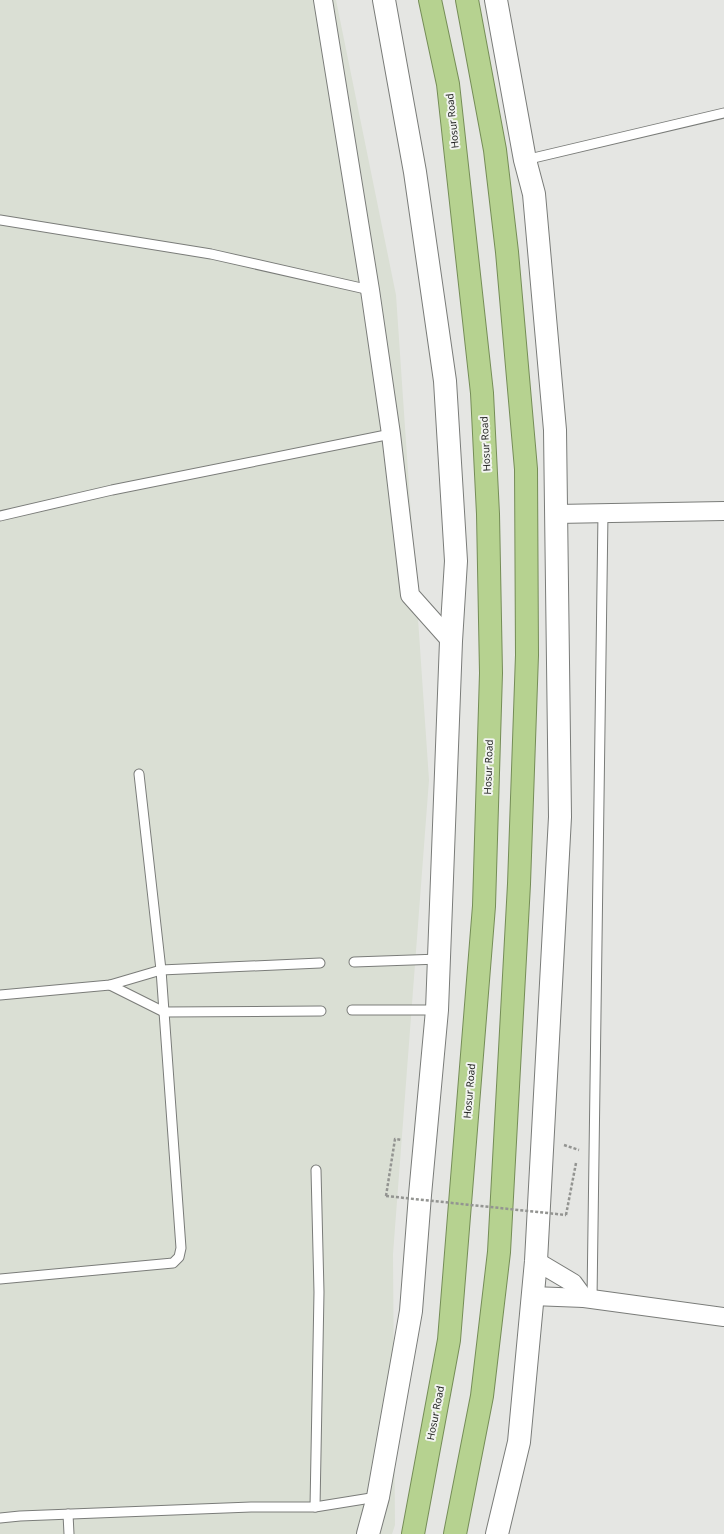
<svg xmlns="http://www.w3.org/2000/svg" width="724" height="1534" viewBox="0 0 724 1534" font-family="'Noto Sans',sans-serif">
<rect width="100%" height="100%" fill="#e5e6e3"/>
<path fill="#dadfd4" d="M0,0H336L396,295L429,780L393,1254L395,1525L392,1534H0Z"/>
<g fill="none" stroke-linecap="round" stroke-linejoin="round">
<defs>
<g id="service">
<path d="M525,160L724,113"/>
<path d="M0,220L211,254L370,290"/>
<path d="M0,516L112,490L391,434"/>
<path d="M354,962L440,959"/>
<path d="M110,985L164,1012L321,1011"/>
<path d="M0,995L110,985L161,970L320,963"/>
<path d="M352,1010H437"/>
<path d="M0,1279L173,1263L179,1257L181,1248L161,970L139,774"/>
<path d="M592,1299L603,513"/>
<path d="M315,1507L319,1292L316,1170"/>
<path d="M68,1514L69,1534"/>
<path d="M0,1518L20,1516L251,1507H315L377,1497"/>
</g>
<g id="minor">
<path d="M323,0L370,290L391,434L410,595L451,641"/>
<path d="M556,514L724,511"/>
<path d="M536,1261L573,1283L584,1298"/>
<path d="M532,1296L584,1298L724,1317"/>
</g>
<g id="tertiary">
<path d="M496,0L525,160L534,194L555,430L560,817L536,1261L519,1442L497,1534"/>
<path d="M368,1534L378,1497L411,1311L420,1195L437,1010L451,641L456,561L445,381L415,172L384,0"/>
</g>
<g id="trunk">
<path d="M413,1534L449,1340L484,906L491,673L488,514L482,393L448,84L430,0"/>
<path d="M455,1534L482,1396L499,1252L519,884L527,655L526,469L507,252L495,150L467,0"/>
</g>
</defs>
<use href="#service" stroke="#7a7c79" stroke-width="11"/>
<use href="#minor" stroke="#7a7c79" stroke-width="20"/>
<use href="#tertiary" stroke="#7a7c79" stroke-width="24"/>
<use href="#trunk" stroke="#758d57" stroke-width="24"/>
<g stroke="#939491" stroke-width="2.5" stroke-dasharray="3 2" stroke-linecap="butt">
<path d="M564,1145L579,1150"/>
<path d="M386,1196L395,1139L402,1140"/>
<path d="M566,1215L576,1163"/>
</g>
<use href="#service" stroke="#fff" stroke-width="9"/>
<use href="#minor" stroke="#fff" stroke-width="18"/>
<use href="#tertiary" stroke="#fff" stroke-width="22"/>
<use href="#trunk" stroke="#b6d290" stroke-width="22"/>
<path stroke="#939491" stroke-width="2.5" stroke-dasharray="3 2" stroke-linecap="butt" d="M386,1196L566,1215"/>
</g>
<g text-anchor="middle" stroke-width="4" stroke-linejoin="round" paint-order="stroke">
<g font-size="10" fill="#1f201f" stroke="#f2f4f0">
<text transform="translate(452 121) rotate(-96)" y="4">Hosur Road</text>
<text transform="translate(485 444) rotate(-93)" y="4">Hosur Road</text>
<text transform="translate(488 767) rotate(-88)" y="4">Hosur Road</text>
<text transform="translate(469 1091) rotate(-85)" y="4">Hosur Road</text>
<text transform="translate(435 1413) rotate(-79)" y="4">Hosur Road</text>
</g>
</g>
</svg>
